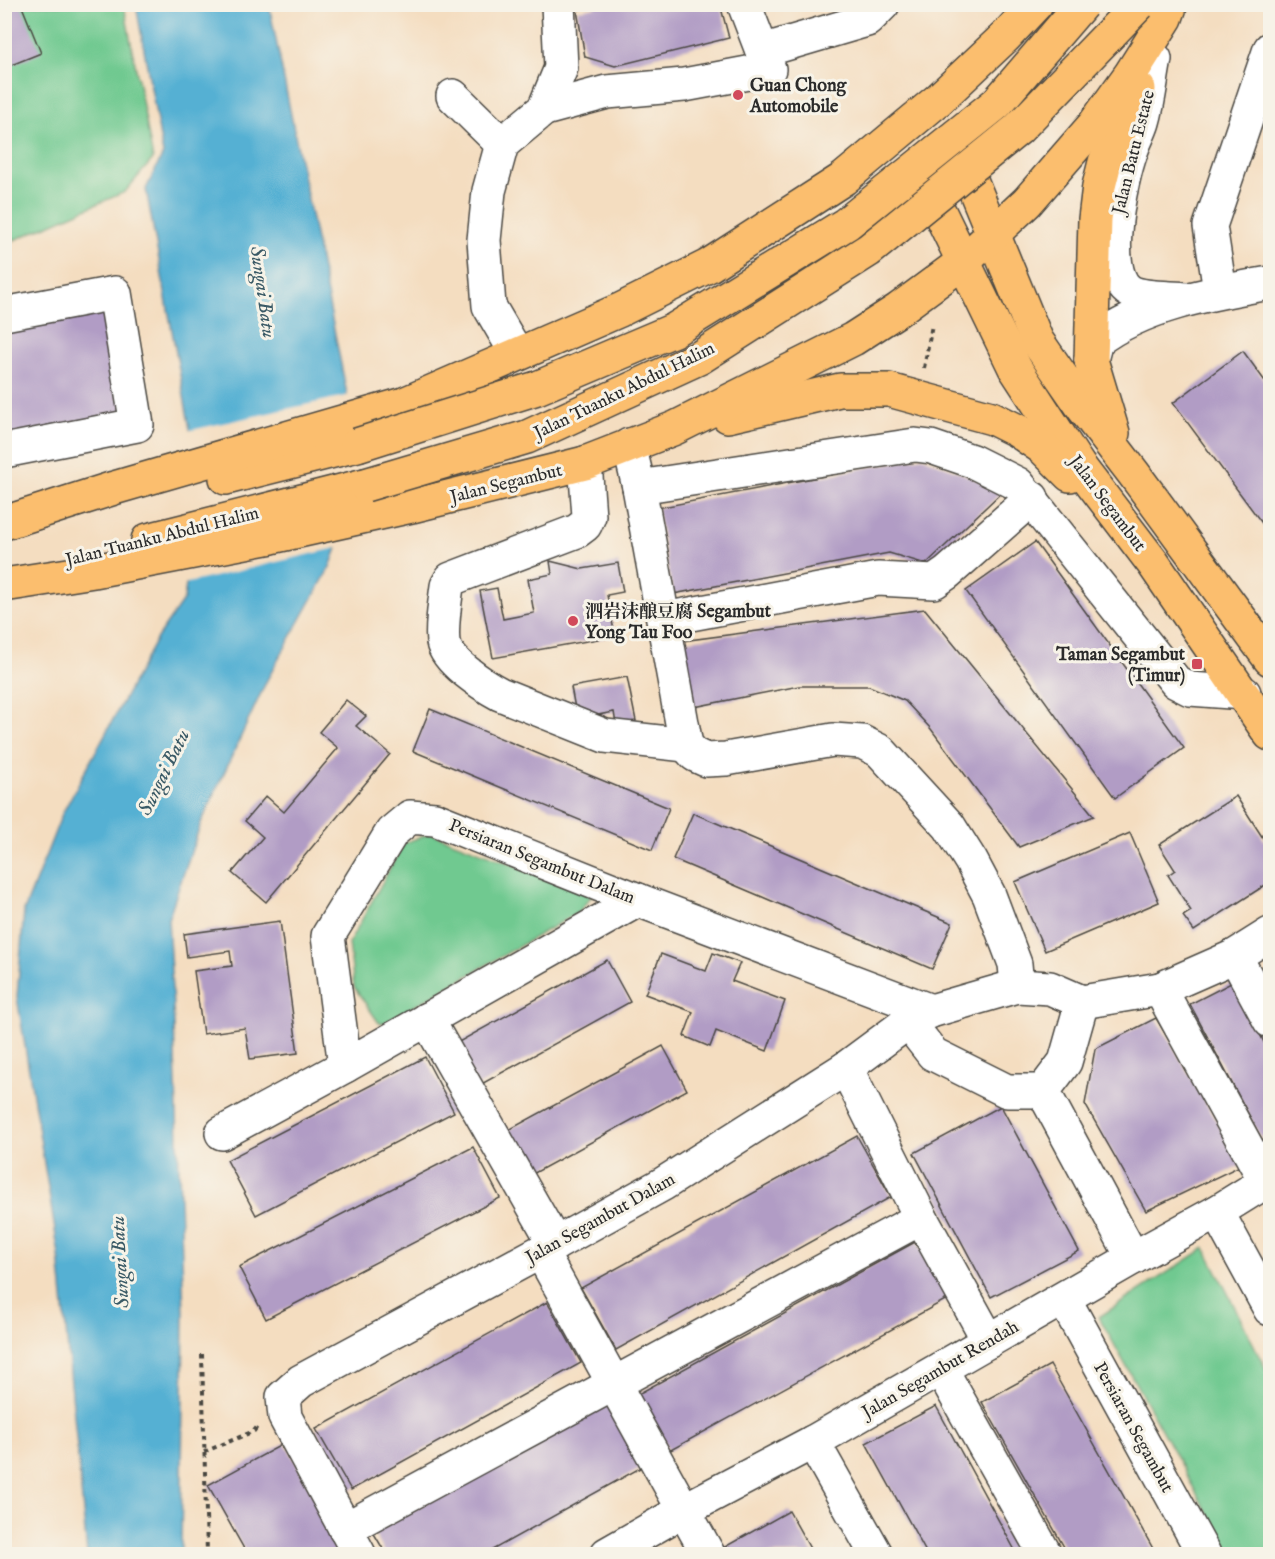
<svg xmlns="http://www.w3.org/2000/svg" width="1275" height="1559" viewBox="0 0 1275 1559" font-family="'IM FELL English','Noto Serif SC',serif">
<rect width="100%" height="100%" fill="#f7f3e8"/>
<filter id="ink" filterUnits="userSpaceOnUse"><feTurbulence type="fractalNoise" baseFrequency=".0167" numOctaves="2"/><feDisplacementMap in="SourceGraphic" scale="12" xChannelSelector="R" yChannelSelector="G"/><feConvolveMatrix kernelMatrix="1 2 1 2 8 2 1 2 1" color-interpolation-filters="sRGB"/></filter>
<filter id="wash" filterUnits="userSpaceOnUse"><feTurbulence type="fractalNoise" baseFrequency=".008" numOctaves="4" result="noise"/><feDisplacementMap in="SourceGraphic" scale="24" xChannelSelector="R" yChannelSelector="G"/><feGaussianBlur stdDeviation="1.35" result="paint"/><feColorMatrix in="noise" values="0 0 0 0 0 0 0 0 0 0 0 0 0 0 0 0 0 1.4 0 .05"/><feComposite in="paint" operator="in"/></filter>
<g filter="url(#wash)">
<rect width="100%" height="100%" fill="#f4ddc0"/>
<g fill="#70c990" stroke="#4e7a5e" stroke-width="1.5">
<path d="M5,5H124L153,159L125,192L5,244Z"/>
<path d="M431,833L592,895L579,912L385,1023H379L354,987L349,943L404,843Z"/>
<path d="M1205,1248L1270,1377V1554H1230L1099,1317Z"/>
</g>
<path fill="#55b0d3" stroke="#406e7f" stroke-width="1.5" d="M136,5H269L347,394L349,516L330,567L267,680L201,823L168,919L174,1025L184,1314L181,1554H87L59,1255L17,997L24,911L62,814L157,638L184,599L195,518L190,429L146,189L163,154Z"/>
<path fill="#f4ddc0" d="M350,395L352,516L341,547L183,584L192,518L187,431Z"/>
<g id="blocks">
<g fill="#b19cc5">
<path d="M13,4H21L41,53L4,68V21L7,20L4,8Z"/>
<path d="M595,4H720L729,38L615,66L585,57L577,10L596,7Z"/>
<path d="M108,305L129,419L4,443V325Z"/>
<path d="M1243,351L1270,388V534L1173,403Z"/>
<path d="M923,457L1003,491L926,564L889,553L673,594L657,508Z"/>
<path d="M1035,542L1184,748L1115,798L966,591Z"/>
<path d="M550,561L582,569L618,563L623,592L607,595L615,636L493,658L480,591L497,588L503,619L534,613L528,579L552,574Z"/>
<path d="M925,609L1094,816L1019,847L931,729L905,701L869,686H799L694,707L682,641Z"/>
<path d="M627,677L636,721L616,724L614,712L577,719L571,687Z"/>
<path d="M346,700L366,716L356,726L390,754L266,902L232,873L263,837L245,821L266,796L284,812L338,748L319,732Z"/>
<path d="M430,709L669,808L652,850L413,751Z"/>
<path d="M1236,796L1270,849V882L1194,931L1183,916L1191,911L1168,875L1175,870L1159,845Z"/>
<path d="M693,813L952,923L932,969L673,859Z"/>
<path d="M1130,833L1159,902L1045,951L1015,882Z"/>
<path d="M280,921L298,1053L250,1059L245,1028L203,1034L194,971L232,966L230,951L187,957L184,934Z"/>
<path d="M713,953L740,963L732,981L785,1001L767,1051L716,1031L710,1047L684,1036L693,1012L645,994L661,954L706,971Z"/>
<path d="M607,960L630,1002L478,1086L455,1044Z"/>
<path d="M1233,982L1270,1054V1149L1268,1151L1190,1004Z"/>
<path d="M1156,1018L1242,1165L1146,1211L1085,1104L1095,1049Z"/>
<path d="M663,1046L687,1090L529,1176L505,1132Z"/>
<path d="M425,1057L454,1112L256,1215L227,1160Z"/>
<path d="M1001,1106L1079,1251L991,1297L914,1153Z"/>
<path d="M857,1136L891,1197L616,1350L581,1288Z"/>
<path d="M473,1147L500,1198L266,1319L239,1267Z"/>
<path d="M917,1241L949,1298L669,1451L638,1394Z"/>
<path d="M547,1302L581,1363L351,1490L316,1429Z"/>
<path d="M1050,1365L1156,1554H1068L982,1402Z"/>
<path d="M606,1402L642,1467L485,1554H386L373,1532Z"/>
<path d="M936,1406L1017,1554H927L866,1443Z"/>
<path d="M285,1443L346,1554H247L208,1485Z"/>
<path d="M789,1511L813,1554H727L723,1548Z"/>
</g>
</g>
</g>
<g filter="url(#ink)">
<use href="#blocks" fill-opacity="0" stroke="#494641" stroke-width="1.5"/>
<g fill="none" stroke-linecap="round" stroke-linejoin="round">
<defs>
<g id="minor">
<path d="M762,51L867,20L883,4"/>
<path d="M1155,59C1151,79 1149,102 1143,122C1140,132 1134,142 1131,152C1121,180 1101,269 1128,290C1140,299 1172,297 1187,299"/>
<path d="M453,96L502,144"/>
<path d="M544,109L607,92L684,85L769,69L744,4"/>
<path d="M1220,291L1210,226L1270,49"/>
<path d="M4,314L115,293L137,425L4,451"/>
<path d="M517,354L489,306L484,240L489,191L502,144L544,109L561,68L558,4"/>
<path d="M1091,360L1096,341C1144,304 1213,293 1270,283"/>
<path d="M629,445L639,487L686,745L695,755L706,760L726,759L833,740L862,742L880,751L949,826L971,861L989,895L1015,964L1017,986"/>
<path d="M585,463L589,516L585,525L577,531L451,579L447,586C445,602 441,626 443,642C446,661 483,685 500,694L605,736L686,745"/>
<path d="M639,487L915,445L931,447L972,461L1018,484L1176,682L1190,689L1244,693"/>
<path d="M664,619L878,579L934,582L947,573L1032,498"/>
<path d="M1235,956L1270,1021"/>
<path d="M1017,986L1050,988L1082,1002L1065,1062L1043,1091H1007L933,1054L908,1022L931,1011Z"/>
<path d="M1160,989L1266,1182"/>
<path d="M1082,1002L1160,989L1235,956L1270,934"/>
<path d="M427,1019L555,1244"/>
<path d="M345,1066L328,936L392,832L410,817L435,819L638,900L931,1011"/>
<path d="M846,1068L921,1218L989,1341"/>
<path d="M1043,1091L1133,1258"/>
<path d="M222,1133L345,1066L638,900"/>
<path d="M1217,1212L1270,1309"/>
<path d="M541,1252L708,1554"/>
<path d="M1064,1299L1204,1554"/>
<path d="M941,1369L1045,1554"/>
<path d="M813,1442L876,1554"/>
<path d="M345,1529L921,1218"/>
<path d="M359,1554L285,1417L283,1397L301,1381L555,1244L663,1184L846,1068L908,1022"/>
<path d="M607,1554L684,1510L813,1442L1133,1258L1217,1212L1270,1179"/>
</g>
<g id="major">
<path d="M957,146L1037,341L1084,409L1134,474L1270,659"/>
<path d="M920,172L1015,368L1079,466L1153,563L1270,734"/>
<path d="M728,416L840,390H889L992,418L1018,431L1043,448L1070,475"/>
<path d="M1113,433L1091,360L1095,219L1099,186L1105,162L1139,89"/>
<path d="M226,478L357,445"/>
<path d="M4,523L114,488L404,404L620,310L708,266L843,179L938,100L1005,37L1036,4"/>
<path d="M148,540L365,485"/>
<path d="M4,585L94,571L272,537L412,506L585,463L675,428L853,339L898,310L963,262L1027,202L1094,125L1130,75L1166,18L1171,4"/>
</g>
</defs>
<use href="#minor" stroke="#494641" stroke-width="36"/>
<use href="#major" stroke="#494641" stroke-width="36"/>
<g stroke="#494641" stroke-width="4" stroke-dasharray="4.5 4.5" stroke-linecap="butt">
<path d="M924,368L932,325"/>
<path d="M202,1354L207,1554"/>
<path d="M204,1452L254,1431L257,1427"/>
</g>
<use href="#minor" stroke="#fff" stroke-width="33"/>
<use href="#major" stroke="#fbbe6e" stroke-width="33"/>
<defs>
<g id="major-bridge">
<path d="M357,445L537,388L674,330L846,224L997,103L1082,4"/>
<path d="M365,485L527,437L699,358L869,250L1018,129L1139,4"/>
</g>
</defs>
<use href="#major-bridge" stroke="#494641" stroke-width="36" stroke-linecap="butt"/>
<use href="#major-bridge" stroke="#fbbe6e" stroke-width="33"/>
</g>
</g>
<g fill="#d1495b" stroke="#f7f3e8" stroke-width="2">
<circle cx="738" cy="95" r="6"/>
<circle cx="573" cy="621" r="6"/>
<rect x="1191" y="658" width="12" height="12" rx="3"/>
</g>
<g text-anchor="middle" stroke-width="6" stroke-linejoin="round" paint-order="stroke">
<g font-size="18" font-weight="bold" fill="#2b2b2b" stroke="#f7f3e8" text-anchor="start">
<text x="750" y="91">Guan Chong<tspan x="750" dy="21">Automobile</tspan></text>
<text x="585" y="617">泗岩沫酿豆腐 Segambut<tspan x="585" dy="21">Yong Tau Foo</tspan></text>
<text x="1185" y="660" text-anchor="end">Taman Segambut<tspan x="1185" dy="21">(Timur)</tspan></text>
</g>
<g font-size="18" fill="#2b2b2b" stroke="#f7f3e8">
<text transform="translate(1133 152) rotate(-76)" y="6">Jalan Batu Estate</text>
<text transform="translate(624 390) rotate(-26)" y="6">Jalan Tuanku Abdul Halim</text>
<text transform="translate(506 483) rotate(-14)" y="6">Jalan Segambut</text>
<text transform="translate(1108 503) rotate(53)" y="6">Jalan Segambut</text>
<text transform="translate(162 536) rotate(-14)" y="6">Jalan Tuanku Abdul Halim</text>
<text transform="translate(542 861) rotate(22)" y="6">Persiaran Segambut Dalam</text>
<text transform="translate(600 1218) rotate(-29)" y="6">Jalan Segambut Dalam</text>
<text transform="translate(940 1369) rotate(-30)" y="6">Jalan Segambut Rendah</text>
<text transform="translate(1134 1427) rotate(61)" y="6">Persiaran Segambut</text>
</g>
<g font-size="20" font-style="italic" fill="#3a5a66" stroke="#f7f3e8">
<text transform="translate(264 292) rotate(82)" y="7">Sungai Batu</text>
<text transform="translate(163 772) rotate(-64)" y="7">Sungai Batu</text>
<text transform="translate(119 1262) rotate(-93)" y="7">Sungai Batu</text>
</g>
</g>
<rect width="1275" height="1559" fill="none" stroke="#f7f3e8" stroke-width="24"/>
</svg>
